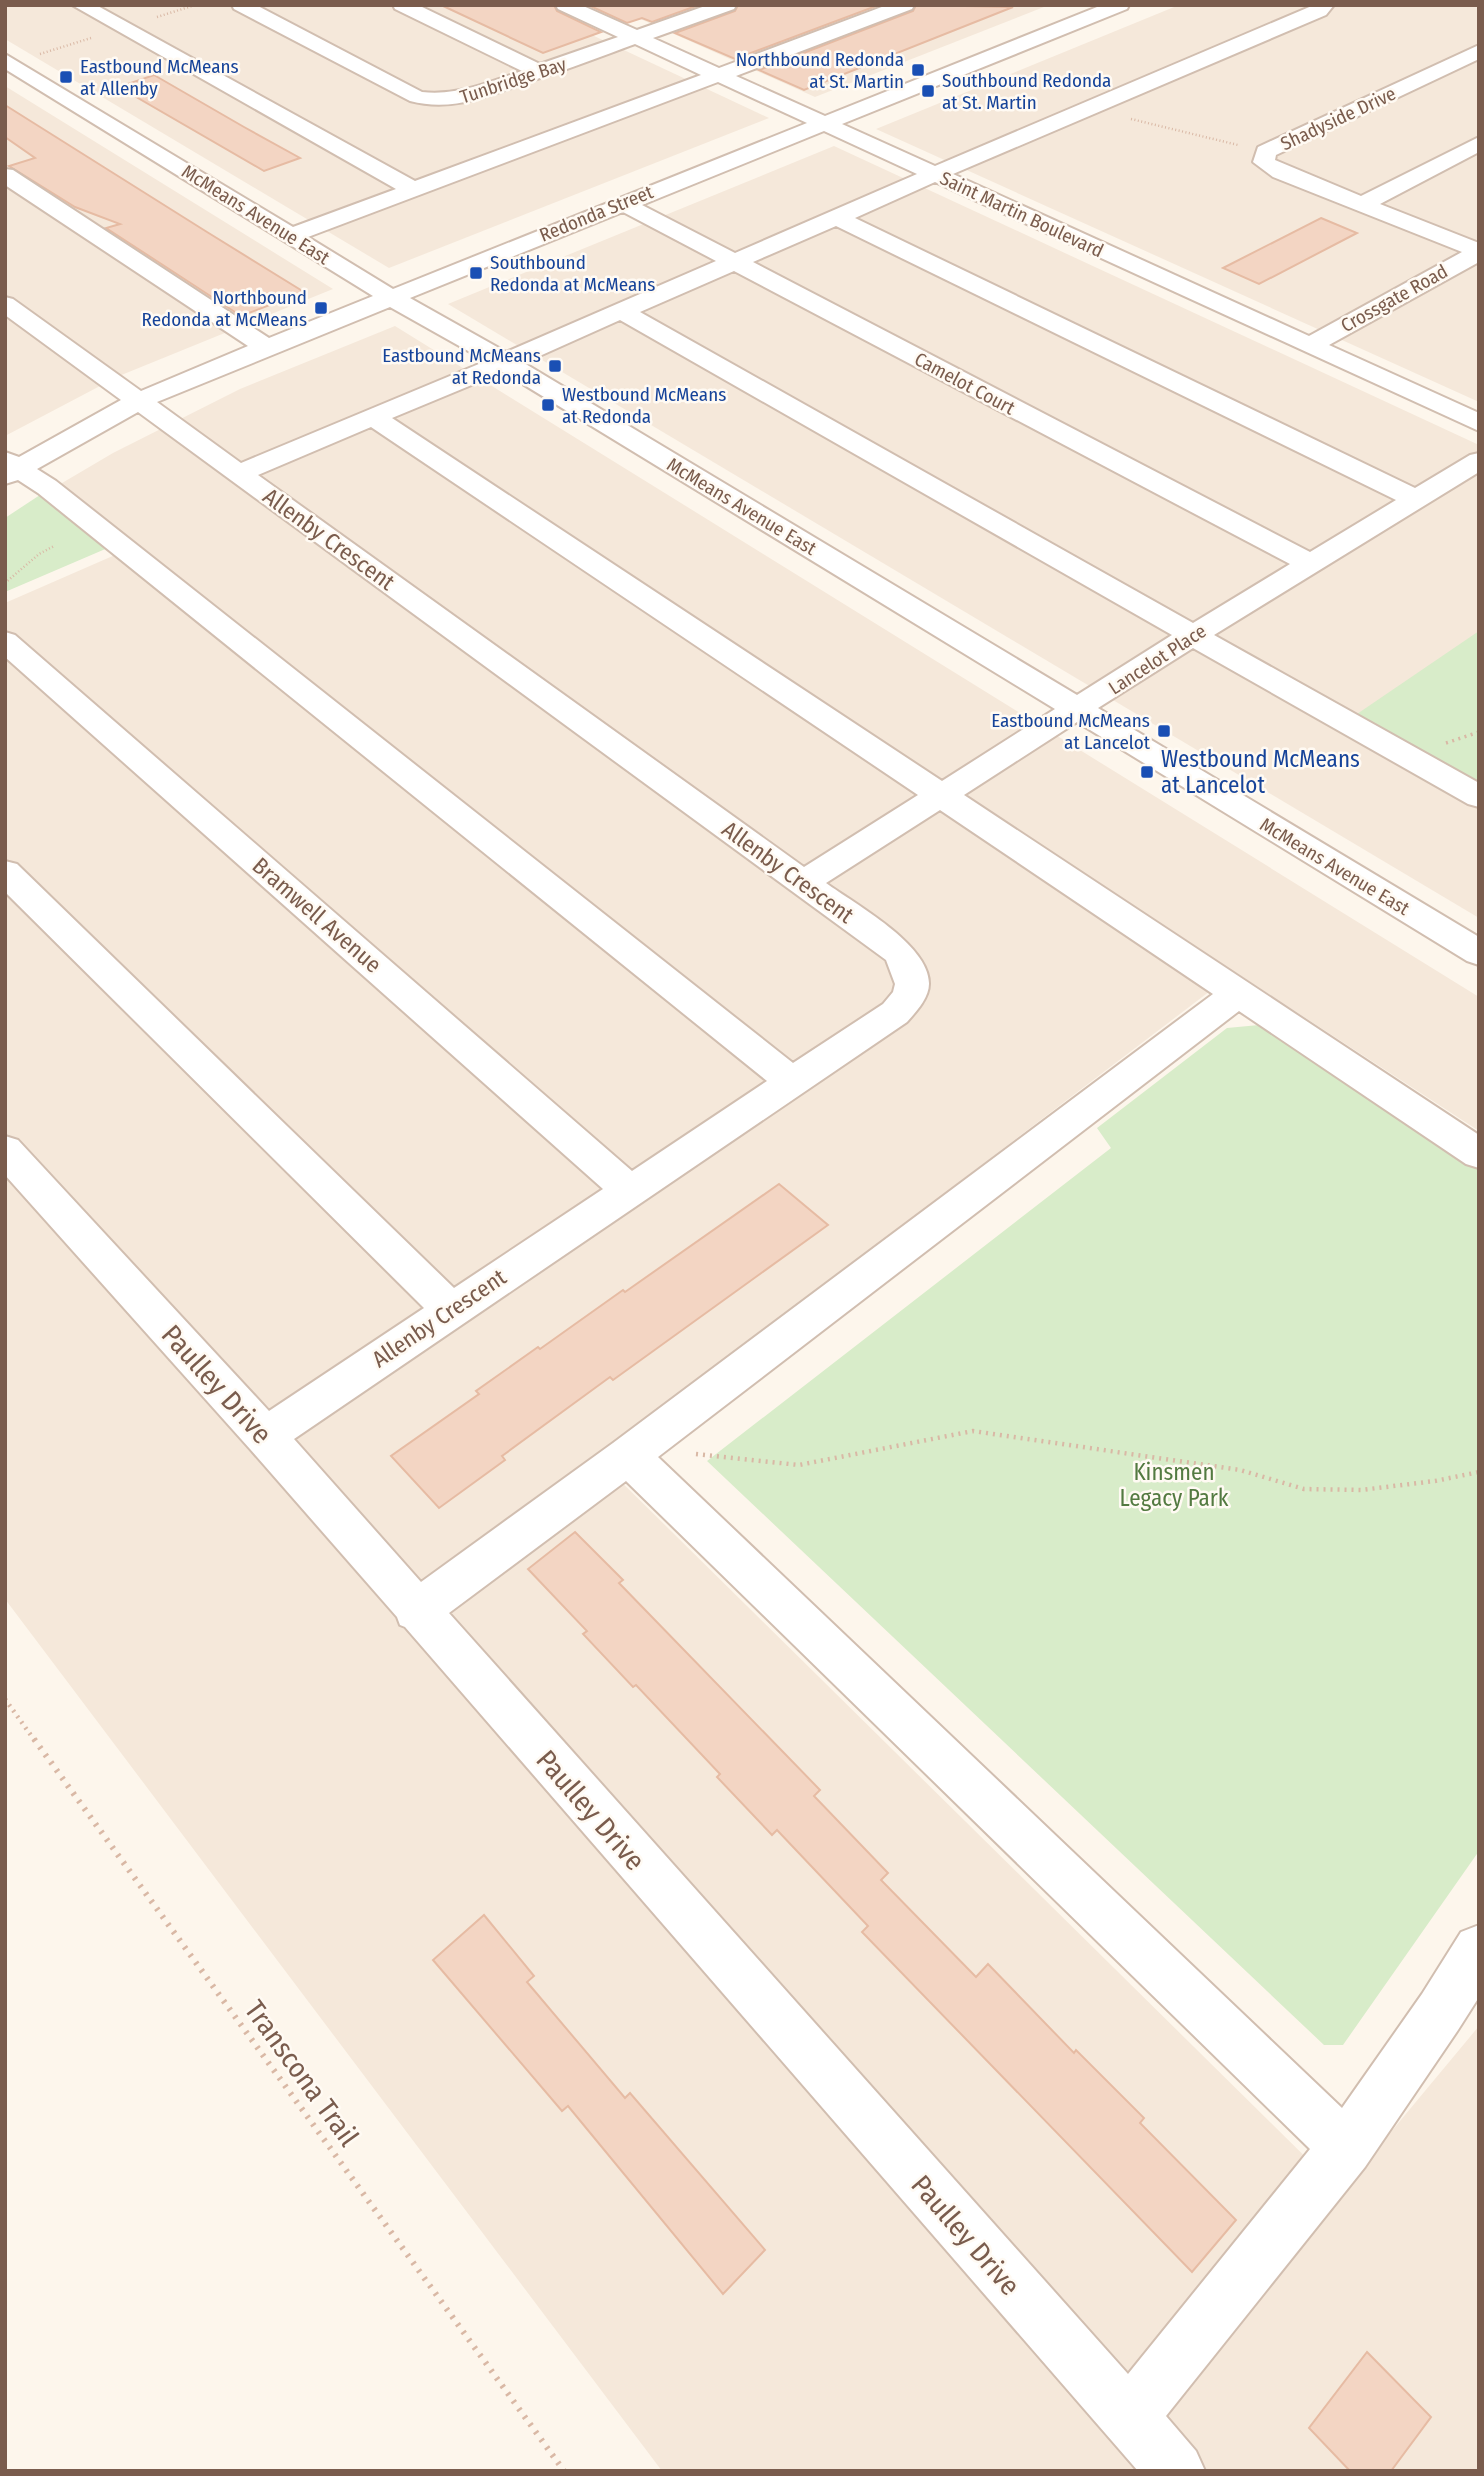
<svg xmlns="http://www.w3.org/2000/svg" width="1484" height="2476" viewBox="0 0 1484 2476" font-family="'Fira Sans Condensed',sans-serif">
<rect width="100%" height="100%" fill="#fdf6ec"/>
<g fill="#f5e8da">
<path d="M5,5H528L769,118L389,268L5,39Z"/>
<path d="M609,5H1049L815,97Z"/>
<path d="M1179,5H1479V402L876,129Z"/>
<path d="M5,86L333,289L119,376L5,436Z"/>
<path d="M834,146L1479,445V918L448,304Z"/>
<path d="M395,326L1479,997V1131L1235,972L597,1458L1341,2192L1479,2026V2471H662L5,1599V603L131,548L57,486L113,453L240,389Z"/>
</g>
<g fill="#d8ecc9">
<path d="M43,493L110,547L5,592V518Z"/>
<path d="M1479,631V782L1357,714Z"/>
<path d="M1259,1025L1284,1037L1479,1166V1851L1343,2045H1324L707,1461L1111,1148L1097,1128L1227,1028Z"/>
</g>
<g fill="#f3d5c3" stroke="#e6bba3" stroke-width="2">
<path d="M441,5H554L557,11L601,32L543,53Z"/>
<path d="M588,5H699L652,22L642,18L627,23Z"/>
<path d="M738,5H879L735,59L675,33L735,11Z"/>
<path d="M916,5L1013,7L804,90L759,70L913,11Z"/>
<path d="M154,75L244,127L300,158L264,171L119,87Z"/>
<path d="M5,105L207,232L304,292L241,316L106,228L120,224L75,207L9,166L35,158L5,137Z"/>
<path d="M1321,218L1357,233L1259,284L1223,268Z"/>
<path d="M779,1184L828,1225L613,1380L610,1377L502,1456L505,1460L439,1508L391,1456L479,1394L476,1391L538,1347L540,1349L623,1290L625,1292Z"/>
<path d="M575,1532L623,1580L619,1583L820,1790L814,1796L888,1873L881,1880L976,1977L988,1964L1074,2053L1076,2050L1144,2118L1140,2123L1236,2220L1192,2272L862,1932L868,1926L777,1830L772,1835L717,1777L720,1774L636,1685L633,1687L583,1634L587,1631L528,1569Z"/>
<path d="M484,1915L534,1976L527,1982L625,2098L630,2093L765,2250L723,2294L568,2106L562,2111L433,1960Z"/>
<path d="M1367,2352L1431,2417L1391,2471H1350L1309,2428Z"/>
</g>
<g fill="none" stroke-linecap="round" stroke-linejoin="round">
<defs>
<path id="minor" d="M72,5H96L415,181L701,75L635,44C602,56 569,69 537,79C494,93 456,113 410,101L234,9L232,5H256L422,92C458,96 489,82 522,71L395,9L393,5H418L540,64L618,37L558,9L556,5H581L637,30L708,5H736L734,9L653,38L719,68L887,5H914L912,9L736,76L825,116L1102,5H1129L1127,9L842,124L935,166L1314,5H1334L1326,15L953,174L1309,336L1462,252L1273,177L1253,162L1258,147L1479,45V59L1276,155L1275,160L1361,196L1479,137V152L1380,204L1479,243V262L1329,345L1479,413V431L935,182L855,218L1415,488L1470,455L1479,453V472L1214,635L1479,783V807L1468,804L1193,648L1098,708L1479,937V965L1467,961L1077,722L964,795L1479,1135V1168L1466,1164L1239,1011L658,1457L1342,2108L1422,1994L1461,1932L1479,1925V1997L1458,2030L1365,2167L1166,2416L1196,2451L1205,2471H1138L405,1627L400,1625L397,1617L250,1449L5,1175V1136L18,1140L269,1411L424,1308L5,892V861L17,864L454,1288L603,1189L5,657V632L15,635L632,1171L767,1081L38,493L18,480L5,484V452L19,457L121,400L5,315V297L13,299L141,391L248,346L5,185V169L13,170L269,338L373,296L5,69V54L293,227L396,189ZM718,82L807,123L393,289L308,237ZM824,131L917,174L735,253L642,205ZM623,212L716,261L506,352L410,298ZM836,226L1396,500L1310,552L753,262ZM734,271L1290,564L1193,623L640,312ZM390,307L486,361L241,463L157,402ZM620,320L1172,635L1077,695L524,363ZM503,372L1055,709L942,781L392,418ZM138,412L886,960L895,984L893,992L883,1004L793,1063L56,481L37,469ZM371,427L918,795L804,867L258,475ZM940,810L1213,994L613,1443L421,1582L294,1439L907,1022C916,1012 929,998 929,984C930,945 855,904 826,883ZM626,1481L1310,2149L1128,2374L449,1613Z"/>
</defs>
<use href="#minor" stroke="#d1beb0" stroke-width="4"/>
<g stroke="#d9b8a5" stroke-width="2.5" stroke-dasharray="1 2.5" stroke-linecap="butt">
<path d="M157,17L195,5"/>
<path d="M40,54L91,38"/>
<path d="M1131,119L1238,145"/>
<path d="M5,583L39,554L54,546"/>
</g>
<path stroke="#d9b8a5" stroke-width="3.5" stroke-dasharray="2 4.5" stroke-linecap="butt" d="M1446,743L1479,732"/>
<g stroke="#d9b8a5" stroke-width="4.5" stroke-dasharray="2 5" stroke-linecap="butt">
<path d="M696,1454L799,1465L973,1431L1240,1470L1304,1489L1361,1490L1435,1481L1479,1472"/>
<path d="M5,1699L35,1741"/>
</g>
<path stroke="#d9b8a5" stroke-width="6" stroke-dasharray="2.5 7" stroke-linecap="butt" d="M34,1739L564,2471"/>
<use href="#minor" fill="#fff" fill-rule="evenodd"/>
</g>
<g fill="#1a4fb4" stroke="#fffaf3" stroke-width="2.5">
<rect x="911" y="63" width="14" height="14" rx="3.5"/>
<rect x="59" y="70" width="14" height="14" rx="3.5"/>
<rect x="921" y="84" width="14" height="14" rx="3.5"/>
<rect x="469" y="266" width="14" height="14" rx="3.5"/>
<rect x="314" y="301" width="14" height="14" rx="3.5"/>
<rect x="548" y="359" width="14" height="14" rx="3.5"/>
<rect x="541" y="398" width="14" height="14" rx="3.5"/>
<rect x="1157" y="724" width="14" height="14" rx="3.5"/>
<rect x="1140" y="765" width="14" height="14" rx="3.5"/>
</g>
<g text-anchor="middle" stroke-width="5" stroke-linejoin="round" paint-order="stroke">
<g font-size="19" fill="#164399" stroke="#fffaf3" text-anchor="end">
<text x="904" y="66">Northbound Redonda<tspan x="904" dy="22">at St. Martin</tspan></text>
<text x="80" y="73" text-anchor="start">Eastbound McMeans<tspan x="80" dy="22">at Allenby</tspan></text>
<text x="942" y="87" text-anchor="start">Southbound Redonda<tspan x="942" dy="22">at St. Martin</tspan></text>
<text x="490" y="269" text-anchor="start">Southbound<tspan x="490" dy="22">Redonda at McMeans</tspan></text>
<text x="307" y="304">Northbound<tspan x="307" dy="22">Redonda at McMeans</tspan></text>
<text x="541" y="362">Eastbound McMeans<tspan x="541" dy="22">at Redonda</tspan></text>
<text x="562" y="401" text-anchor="start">Westbound McMeans<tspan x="562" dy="22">at Redonda</tspan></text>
<text x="1150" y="727">Eastbound McMeans<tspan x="1150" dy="22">at Lancelot</tspan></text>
</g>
<g font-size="19" fill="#7a5c4d" stroke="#fffaf3">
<text transform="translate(513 80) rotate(-18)" y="7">Tunbridge Bay</text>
<text transform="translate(1338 118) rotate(-25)" y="7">Shadyside Drive</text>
<text transform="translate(596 213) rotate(-22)" y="7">Redonda Street</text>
<text transform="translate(256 214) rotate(32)" y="7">McMeans Avenue East</text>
<text transform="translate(1022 214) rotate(25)" y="7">Saint Martin Boulevard</text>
<text transform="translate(1394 298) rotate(-29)" y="7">Crossgate Road</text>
<text transform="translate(965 383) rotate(28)" y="7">Camelot Court</text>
<text transform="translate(742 506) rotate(31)" y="7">McMeans Avenue East</text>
<text transform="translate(1157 659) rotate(-33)" y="7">Lancelot Place</text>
<text transform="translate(1335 866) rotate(31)" y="7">McMeans Avenue East</text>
</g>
<g font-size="23" fill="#7a5c4d" stroke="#fffaf3">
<text transform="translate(329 539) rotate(36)" y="8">Allenby Crescent</text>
<text transform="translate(788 872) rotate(36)" y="8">Allenby Crescent</text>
<text transform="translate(317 915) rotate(41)" y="8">Bramwell Avenue</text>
<text transform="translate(439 1318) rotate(-34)" y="8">Allenby Crescent</text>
</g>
<g font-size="23" fill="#164399" stroke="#fffaf3" text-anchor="start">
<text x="1161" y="767">Westbound McMeans<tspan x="1161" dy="26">at Lancelot</tspan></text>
</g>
<g font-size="23" fill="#537a41" stroke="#fffaf3">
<text x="1174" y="1480">Kinsmen<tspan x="1174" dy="26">Legacy Park</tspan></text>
</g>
<g font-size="28" fill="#7a5c4d" stroke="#fffaf3">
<text transform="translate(217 1384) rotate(48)" y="10">Paulley Drive</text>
<text transform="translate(591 1810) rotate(49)" y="10">Paulley Drive</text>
<text transform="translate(302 2073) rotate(54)" y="10">Transcona Trail</text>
<text transform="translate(966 2235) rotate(49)" y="10">Paulley Drive</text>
</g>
</g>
<rect width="1484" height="2476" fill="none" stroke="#7a5c4d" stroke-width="14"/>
</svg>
